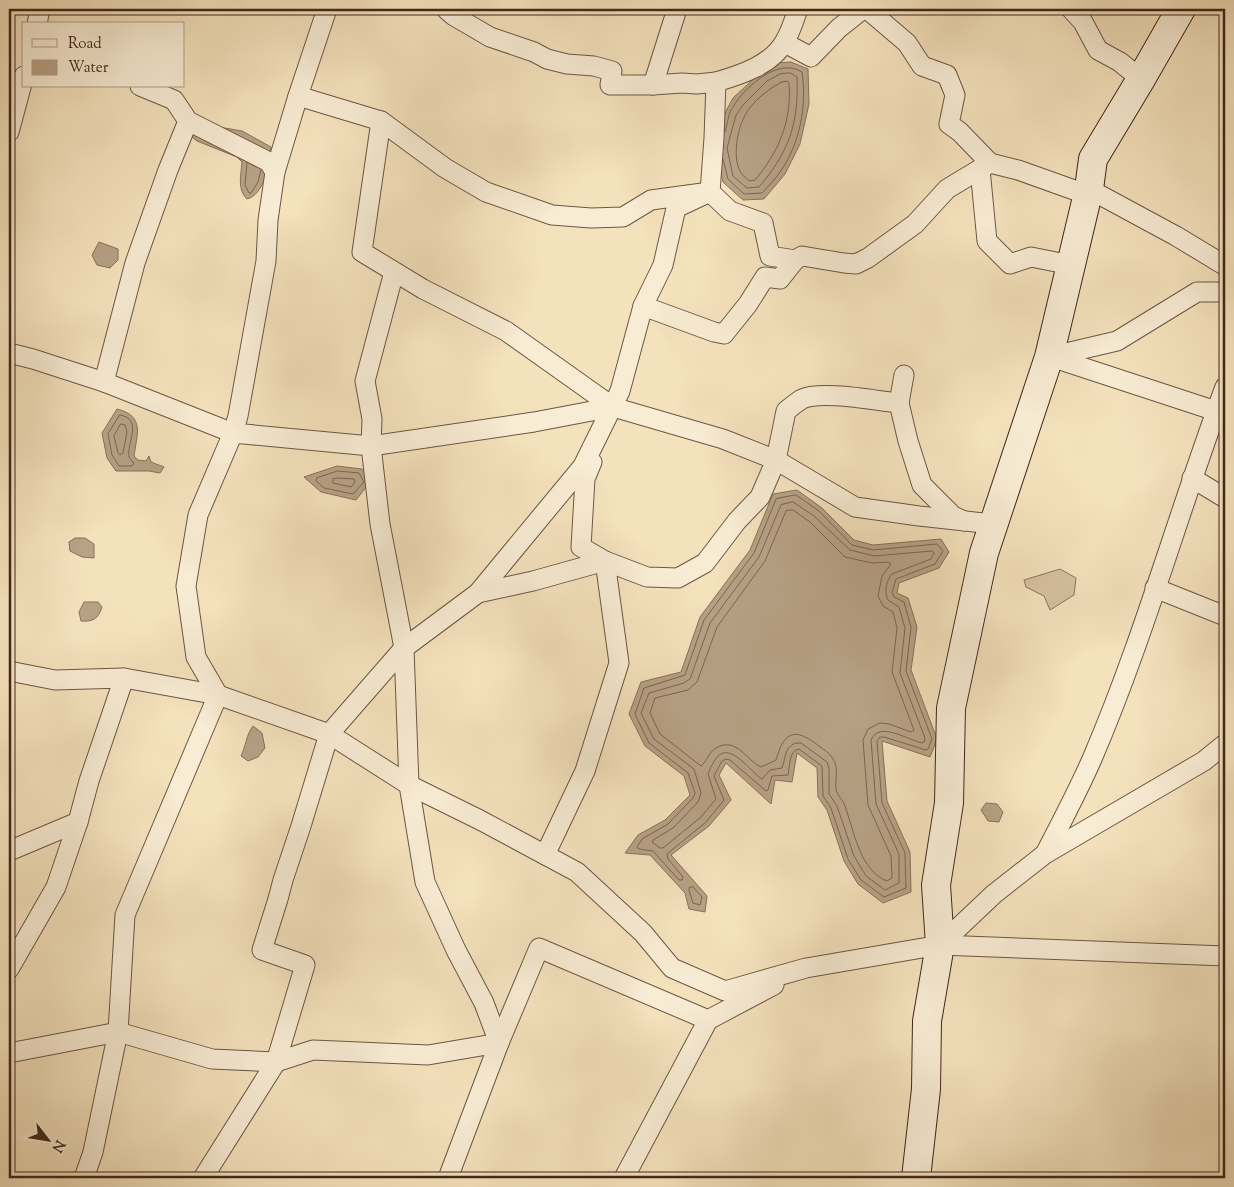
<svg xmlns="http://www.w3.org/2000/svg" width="1234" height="1187" viewBox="0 0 1234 1187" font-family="'Sorts Mill Goudy',serif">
<rect width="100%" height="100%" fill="#f4e2bd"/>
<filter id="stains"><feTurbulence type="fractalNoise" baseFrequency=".004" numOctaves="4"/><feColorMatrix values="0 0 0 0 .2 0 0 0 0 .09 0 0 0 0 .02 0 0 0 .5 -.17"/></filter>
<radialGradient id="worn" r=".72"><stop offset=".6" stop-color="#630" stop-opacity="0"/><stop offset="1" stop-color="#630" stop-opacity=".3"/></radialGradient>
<path fill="#d6c2a1" stroke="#8c745e" d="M1060,569L1076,578L1074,595L1050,610L1044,596L1026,587L1024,580Z"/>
<g fill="#b7a286" stroke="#88715b">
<path d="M791,62L808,69L809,104L800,144L785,174L764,199L743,200L723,182L715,147L726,111L733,98L761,72L776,63Z"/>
<path d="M207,125L242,131L271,147C271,162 264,195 247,199C237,189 241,176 242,162L237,157L197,141L192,137L191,133Z"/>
<path d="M99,242L118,249V260L110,268L97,265L92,255Z"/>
<path d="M117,409C145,416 137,434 134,456L138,460L146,461L149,456L151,462L164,467L160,473L149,471H116L107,458L102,433Z"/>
<path d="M337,466L362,469L371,481L356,500L321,492L304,477Z"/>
<path d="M797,490L822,508L854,540L873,545L941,539L949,552L939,568L899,583L897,593L908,598L917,627L911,670L937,739L930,757L882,741L887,801L910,852L911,892L883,903L858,884L844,861L827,810L818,797L817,768L797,753L792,782L775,780L771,804L726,763L719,775L731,800L709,826L671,855L707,896L705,912L689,909L685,893L650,855L625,853L638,835L665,820L690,795L684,776L645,746L629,714L641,682L681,672L700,617L750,550L773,494Z"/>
<path d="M75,538H85L94,544V558L82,557L70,551L69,542Z"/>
<path d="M84,602H98L102,607C98,619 93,622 81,621L79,612Z"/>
<path d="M253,726L262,733L265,748L258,757L248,761L241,756C246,746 246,735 253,726Z"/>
<path d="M986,803L997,804L1003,812L999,822L988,821L981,810Z"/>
</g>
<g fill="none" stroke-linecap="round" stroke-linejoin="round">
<g stroke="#7c6450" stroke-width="1">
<path d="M790,73L797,77C799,123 789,152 759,187L747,188L733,176L727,148L736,115L743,105L767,81L780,74Z"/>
<path d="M782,82L787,81L789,83C792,120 779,152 755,180L750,181C747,179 743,176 741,173C731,157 738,123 749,109C757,98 770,88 782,82Z"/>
<path d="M723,159L728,179L744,194L762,193C768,186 775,180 780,172C800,144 807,105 802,72C777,56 741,90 730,112C728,118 727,125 725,132"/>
<path d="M247,163L245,185L249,193H251L258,182L261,170"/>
<path d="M120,415C144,419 126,444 129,457C130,458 133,463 134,463L132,466H119L112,455L108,434Z"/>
<path d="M121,424L125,425L127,432L123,453L120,455L118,453L114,436Z"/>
<path d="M338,471L359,473L364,482L353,494L324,488L316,481L317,478Z"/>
<path d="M338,478L354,479L355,482L351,487L333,483V479Z"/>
<path d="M796,495L819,511L852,545L873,550L937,544L943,551L935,564L896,579L892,592L894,597L904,602L911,627L906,671L932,739L928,749L926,750L884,737H880L877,741L882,803L905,853L906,888L884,897L861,880L848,859L831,808L823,796L822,766L799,749C789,750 790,766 788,775L772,776L768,790L766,791L730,760L726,759L722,761L714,776L724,800L706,822L667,854L668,859L683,877L682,880H679L653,851L639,849L637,847L642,839L668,824L693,798L695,793L688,773L649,743L635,714L644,688L685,675L704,620L754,553L776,499Z"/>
<path d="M793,502L814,516L850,550L874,556L932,551L934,553L931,559L892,574C886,581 884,592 888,600L899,607L905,628L900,673L925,738L924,742L922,743C906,739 879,721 871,740L876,804L899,854V883L885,890L866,876L854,856L837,806L829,794V768L827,762L801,743C785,742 786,757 782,768L770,770L762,779C750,772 729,738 715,760C712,764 710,769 708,774L716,799L701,817L663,848H660L652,842L653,840L673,828L698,802L701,793L694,769L654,739L641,713L649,693L684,683L690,679L710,623L759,557L781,505Z"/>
<path d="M793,510L810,522L845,557L872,563L888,562L891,564L882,576L878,596L883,606L893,612L897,628L892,672L914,730L911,732L889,724L880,723L868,729L863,740L868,805L891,856L892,878L887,881C860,871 854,831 845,806C843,800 837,795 836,789C835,779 839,768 833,759C830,753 824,750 819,746C795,727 784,731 776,760L761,767C747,761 736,736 716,748C709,752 707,761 701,766L660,734L650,713L655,698L688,690L697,682L717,627L765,561L786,511Z"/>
<path d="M690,887H693L702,897L700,905L693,903L689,890Z"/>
</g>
<defs>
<g id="street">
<path d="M446,9L454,16L490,37L534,52L547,59L567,64L594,66L612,71L610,85H653L682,83L697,84L716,82"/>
<path d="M867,9L907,43L922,66L947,75L955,95L949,124L960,132L990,163L1018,170L1077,191L1089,189L1176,236L1224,265"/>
<path d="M1071,9L1083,22L1098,50L1120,62L1141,79"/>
<path d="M37,24L40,9"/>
<path d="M785,43L811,57L839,28L863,9"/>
<path d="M653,85L677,9"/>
<path d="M140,86L174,100L188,121L269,162L275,172"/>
<path d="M298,96L381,121L445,168L486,192L552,215L591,218L623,217L651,200L710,192L730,211L763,223L770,256L795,260"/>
<path d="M381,121L362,252L423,289L506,331L613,407L723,439L776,460L855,507L919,516L993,524"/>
<path d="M9,132L24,76"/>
<path d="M980,169L987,241L1010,264L1031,257L1071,265"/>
<path d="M394,272L365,381L372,419L371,446L380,524L404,648L409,785L425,882L456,950L484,1003L499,1043L448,1178"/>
<path d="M643,306L714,332L724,334L748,304L765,277L780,279L795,260L802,256L844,263L856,264L868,258L915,224L947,189L990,163"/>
<path d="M9,353L33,359L104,382L233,433L371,446L534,422L613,407"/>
<path d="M1049,357L1117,341L1197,292H1225"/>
<path d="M1051,357L1225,414"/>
<path d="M904,375L899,403L908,441L922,485L953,516L964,521"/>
<path d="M104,382L135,263L168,170L188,121"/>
<path d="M1192,478L1225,498"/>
<path d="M1155,588L1225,616"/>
<path d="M478,593L533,581L605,561L647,577L678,578L705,563L737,521L760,497L776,460L786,411C791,407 797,402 802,399C821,390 877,401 899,403"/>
<path d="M9,671L55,680L124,678L218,695L329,734L409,785L480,820L577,872L643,933L672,968L725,991L806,968L940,945L1225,956"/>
<path d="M218,695L196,657L186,586L198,515L233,433L238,416L266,261L268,220L275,172L298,96L327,9"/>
<path d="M9,851L78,822L89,781L124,678"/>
<path d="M1045,854C1061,823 1078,791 1092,759C1144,638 1179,510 1225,387"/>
<path d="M545,855L585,771L619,663L605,561L581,547L585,479L592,462"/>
<path d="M940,945L994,894L1045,854L1204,761L1225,744"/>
<path d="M9,969L56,887L78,822"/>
<path d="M9,1053L118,1032L212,1059L276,1062L313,1050L428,1055L499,1043L539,948L708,1020L774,985"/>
<path d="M84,1178L93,1152L118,1032L125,915L218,695"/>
<path d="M203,1178L276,1062L305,965L262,950L278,899L283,880L301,826L329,734L404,648L478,593L583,466L620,391L643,306L663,265L676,208L710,192L714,138L716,82C740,75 772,65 785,41C791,31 794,20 798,9"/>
<path d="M624,1178L708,1020"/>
</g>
<path id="secondary" d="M916,1178L926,1089L927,1021L940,945L936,885L949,803L951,708L984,553L1049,357L1089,189L1093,159L1141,79L1181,9"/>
</defs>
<use href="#street" stroke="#6e5643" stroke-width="21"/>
<use href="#secondary" stroke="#41271a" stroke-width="30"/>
<use href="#street" stroke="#f8ecd4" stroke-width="19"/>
<use href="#secondary" stroke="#f8ecd4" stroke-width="28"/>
</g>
<rect width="1234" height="1187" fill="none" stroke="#f4e2bd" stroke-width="30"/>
<rect x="10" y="10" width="1214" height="1167" fill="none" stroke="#41271a" stroke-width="2.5"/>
<rect x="15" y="15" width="1204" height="1157" fill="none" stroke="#41271a"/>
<rect x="22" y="22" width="162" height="65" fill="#f8ecd4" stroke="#af9d8a"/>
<rect x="32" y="39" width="25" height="8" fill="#f8ecd4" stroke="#af9d8a"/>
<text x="68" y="48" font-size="15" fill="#41271a">Road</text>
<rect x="32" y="60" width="25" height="15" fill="#b7a286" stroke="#af9d8a"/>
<text x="68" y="72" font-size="15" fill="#41271a">Water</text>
<g transform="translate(48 1140) rotate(121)" stroke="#f8ecd4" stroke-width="4" paint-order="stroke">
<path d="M0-4L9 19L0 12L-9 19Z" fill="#41271a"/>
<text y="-8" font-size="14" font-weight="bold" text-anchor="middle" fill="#41271a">N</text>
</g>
<rect width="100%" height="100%" filter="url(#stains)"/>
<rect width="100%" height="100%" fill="url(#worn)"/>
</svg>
